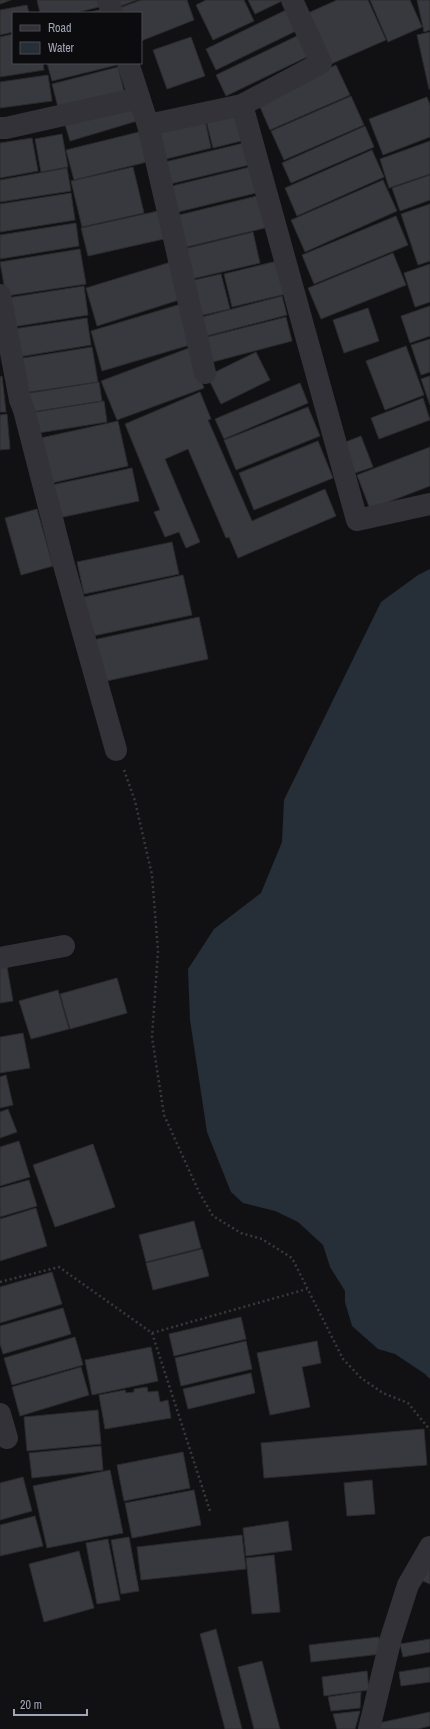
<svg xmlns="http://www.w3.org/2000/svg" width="430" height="1729" viewBox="0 0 430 1729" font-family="'Archivo Narrow',sans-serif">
<rect width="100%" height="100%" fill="#111113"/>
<path fill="#262e38" d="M430,569V1379L425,1374L395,1354L378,1349L352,1326L345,1302V1291L330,1267L323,1245L298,1222L275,1211L243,1203L231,1192L207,1132L190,1020L188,969L214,929L261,893L282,842L284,800L381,602L418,575Z"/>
<g fill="#38393e" stroke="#2b2b2f">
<path d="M0,0H11L0,4Z"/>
<path d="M37,0H102L103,6L75,13H40Z"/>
<path d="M115,0H137L118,7Z"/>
<path d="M141,0H187L194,20L141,41V13H121L119,8Z"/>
<path d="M206,0H244L254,21L213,40L196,5Z"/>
<path d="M248,0H284L255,14Z"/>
<path d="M337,0H368L386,40L331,64L308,13Z"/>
<path d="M370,0H410L422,27L388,42Z"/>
<path d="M417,0H430V30L424,32Z"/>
<path d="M27,5L29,13H13V32L0,35V10Z"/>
<path d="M290,8L300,29L216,70L206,49Z"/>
<path d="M103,9L104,13H86Z"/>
<path d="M430,32V89H429L417,35Z"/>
<path d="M13,34V63H43L44,70L0,77V37Z"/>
<path d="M301,34L311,55L226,96L216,75Z"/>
<path d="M191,37L205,76L167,89L153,50Z"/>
<path d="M47,63H116L117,65L52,81Z"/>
<path d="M336,65L350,95L270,130L257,100Z"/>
<path d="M118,67L125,95L59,111L52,84Z"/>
<path d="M48,75L52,101L0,108V82Z"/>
<path d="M351,96L364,125L284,160L271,131Z"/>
<path d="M427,97L430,105V137L383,155L369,119Z"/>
<path d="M131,102L137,121L70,141L64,121Z"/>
<path d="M238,112L245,140L213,148L206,120Z"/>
<path d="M205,120L211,148L166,159L159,132Z"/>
<path d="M365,126L374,147L291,183L282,163Z"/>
<path d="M143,131L151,161L74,180L66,150Z"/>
<path d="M62,134L68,167L41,172L35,139Z"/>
<path d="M32,138L38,171L0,178V143Z"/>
<path d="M430,141V174L389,188L380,159Z"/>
<path d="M248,142L253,164L170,184L165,162Z"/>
<path d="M372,150L384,177L297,216L285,188Z"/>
<path d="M254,166L260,192L174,213L168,187Z"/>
<path d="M133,167L144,213L82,227L71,181Z"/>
<path d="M67,168L71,191L0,202V180Z"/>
<path d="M430,175V200L400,211L392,188Z"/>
<path d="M383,180L397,211L305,252L291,220Z"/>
<path d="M71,193L75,220L0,232V204Z"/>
<path d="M261,195L269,227L183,248L175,216Z"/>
<path d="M430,204V261L418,265L401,214Z"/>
<path d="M158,211L164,239L88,256L81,228Z"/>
<path d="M396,216L408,245L314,284L302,255Z"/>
<path d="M76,223L79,246L0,259V235Z"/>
<path d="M253,232L260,263L192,279L184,249Z"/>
<path d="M80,249L86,284L6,296L0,262Z"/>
<path d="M393,253L406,285L321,319L308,288Z"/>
<path d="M277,261L286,294L232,307L224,274Z"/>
<path d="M171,262L182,299L97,326L86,288Z"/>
<path d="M430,264V302L415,307L404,273Z"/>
<path d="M221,274L230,309L199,316L190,281Z"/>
<path d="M84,286L88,315L12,327L7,298Z"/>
<path d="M282,296L287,315L203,337L198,318Z"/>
<path d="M181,304L193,344L102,371L91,331Z"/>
<path d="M430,306V336L410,343L401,316Z"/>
<path d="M368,308L379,341L344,353L333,320Z"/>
<path d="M286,317L292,341L209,363L203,338Z"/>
<path d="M87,318L91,345L18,357L13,329Z"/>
<path d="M430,339V372L421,375L411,345Z"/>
<path d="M406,346L424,395L385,410L366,361Z"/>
<path d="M92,347L98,382L23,393L17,359Z"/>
<path d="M189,348L204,388L117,420L101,381Z"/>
<path d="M256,352L270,380L221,404L207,376Z"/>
<path d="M2,376L6,412H0V377Z"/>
<path d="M430,376V405L421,379Z"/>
<path d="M99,382L102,401L26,413L23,394Z"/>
<path d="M300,383L308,403L224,439L215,419Z"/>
<path d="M200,392L211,419L208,420L252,521L325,489L336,516L238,558L229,537L226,538L188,449L165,459L200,542L186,548L179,532L165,537L154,512L160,510L125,424Z"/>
<path d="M423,398L430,420L379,439L371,418Z"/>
<path d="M104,401L107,422L32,434L29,413Z"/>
<path d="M308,407L320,436L236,470L224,440Z"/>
<path d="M7,414L10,449L0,450V415Z"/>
<path d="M118,421L128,466L47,484L36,439Z"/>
<path d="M361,436L373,467L355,473L343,443Z"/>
<path d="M318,441L333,478L254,510L239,473Z"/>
<path d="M430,447V486L370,509L357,475Z"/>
<path d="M132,468L139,501L54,519L47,486Z"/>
<path d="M37,509L53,566L21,575L5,518Z"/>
<path d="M172,542L179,574L84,594L77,562Z"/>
<path d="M183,575L192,615L93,636L84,597Z"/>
<path d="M199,617L208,659L102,682L93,640Z"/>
<path d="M7,967L13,1001L0,1003V968Z"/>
<path d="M117,978L127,1013L70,1029L60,994Z"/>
<path d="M58,990L69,1029L31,1039L19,1001Z"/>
<path d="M23,1033L30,1068L0,1073V1037Z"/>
<path d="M6,1075L13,1105L0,1108V1077Z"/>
<path d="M8,1109L17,1132L0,1138V1112Z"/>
<path d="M19,1141L30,1177L0,1186V1147Z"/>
<path d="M93,1144L115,1207L55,1227L33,1165Z"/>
<path d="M29,1180L37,1206L0,1217V1188Z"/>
<path d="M36,1208L47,1246L0,1261V1219Z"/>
<path d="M194,1221L201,1248L146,1262L139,1235Z"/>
<path d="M202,1249L209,1276L153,1290L146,1263Z"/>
<path d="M52,1272L62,1304L0,1323V1287Z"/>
<path d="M63,1308L71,1334L3,1354L0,1344V1326Z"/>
<path d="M241,1317L246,1339L174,1356L169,1334Z"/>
<path d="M75,1337L83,1365L12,1385L4,1358Z"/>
<path d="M246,1341L252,1369L181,1386L175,1358Z"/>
<path d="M317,1341L321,1363L302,1367L310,1407L270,1415L257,1353Z"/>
<path d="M151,1347L158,1381L92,1395L85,1360Z"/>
<path d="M81,1367L89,1395L20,1416L12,1387Z"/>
<path d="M251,1373L255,1393L188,1409L183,1389Z"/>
<path d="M147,1387L148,1392L158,1391L160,1402L168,1400L171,1418L105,1429L99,1395L125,1390L126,1393L134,1392V1389Z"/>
<path d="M98,1410L101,1444L27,1451L24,1417Z"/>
<path d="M424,1429L427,1465L264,1478L261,1443Z"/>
<path d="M101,1446L103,1470L32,1478L29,1453Z"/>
<path d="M183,1452L190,1488L124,1501L117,1465Z"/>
<path d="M110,1470L123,1533L47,1548L33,1486Z"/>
<path d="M23,1477L32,1511L0,1520V1483Z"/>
<path d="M372,1480L375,1514L347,1516L344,1483Z"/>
<path d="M194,1490L201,1525L132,1538L125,1503Z"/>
<path d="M35,1516L43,1546L0,1556V1525Z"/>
<path d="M288,1521L292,1550L246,1556L243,1528Z"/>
<path d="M242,1535L246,1569L141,1580L137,1547Z"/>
<path d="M129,1537L139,1591L121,1594L111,1540Z"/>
<path d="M108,1539L120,1600L97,1604L86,1543Z"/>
<path d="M79,1551L94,1608L44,1622L29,1564Z"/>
<path d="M430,1551V1584L418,1579Z"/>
<path d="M274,1555L280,1612L252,1614L246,1558Z"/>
<path d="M216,1629L242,1729H225L200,1634Z"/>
<path d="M379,1637L381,1654L311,1662L309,1645Z"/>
<path d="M430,1639V1652L403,1657L400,1644Z"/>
<path d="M262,1661L280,1729H254L238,1667Z"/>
<path d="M430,1667V1682L401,1686L399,1672Z"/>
<path d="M367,1671L369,1690L324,1696L322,1677Z"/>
<path d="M361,1692L360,1708L331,1711L328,1697Z"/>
<path d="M360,1711L355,1729H337L333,1714Z"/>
<path d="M430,1712V1726L418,1729H376L374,1724Z"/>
</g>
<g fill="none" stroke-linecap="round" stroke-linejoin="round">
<g stroke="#38393f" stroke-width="2.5" stroke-dasharray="2 3" stroke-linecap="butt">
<path d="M124,770L135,801L152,875L158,951L152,1037L164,1115L199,1192L213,1216L241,1233L262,1239L292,1258L343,1359L361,1378L383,1393L408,1403L430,1430"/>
<path d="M0,1282L59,1267L152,1333L210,1511"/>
<path d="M152,1333L307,1289"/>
</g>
<g stroke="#323238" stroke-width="22">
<path d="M108,0L112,13"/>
<path d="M128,63L148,125L205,373"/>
<path d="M242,105L357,520L430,504"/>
<path d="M148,125L242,105L321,63L292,0"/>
<path d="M0,128H6L139,98"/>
<path d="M0,295L20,400L24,410L64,565L116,750"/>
<path d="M0,958L64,946"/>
<path d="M0,1414L7,1438"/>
<path d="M369,1729L391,1638L408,1585L430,1547"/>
</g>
</g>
<rect x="12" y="12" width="130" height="52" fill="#0c0c0e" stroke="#484951"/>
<rect x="20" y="25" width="20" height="6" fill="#323238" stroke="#484951"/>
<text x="48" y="32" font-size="12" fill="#a1a5b5">Road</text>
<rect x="20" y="42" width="20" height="12" fill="#262e38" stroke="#484951"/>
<text x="48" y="52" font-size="12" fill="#a1a5b5">Water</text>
<path d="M14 1709v6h73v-6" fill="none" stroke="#a1a5b5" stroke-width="2"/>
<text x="20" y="1709" font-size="12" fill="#a1a5b5" stroke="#0c0c0e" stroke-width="3" paint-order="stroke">20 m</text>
</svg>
